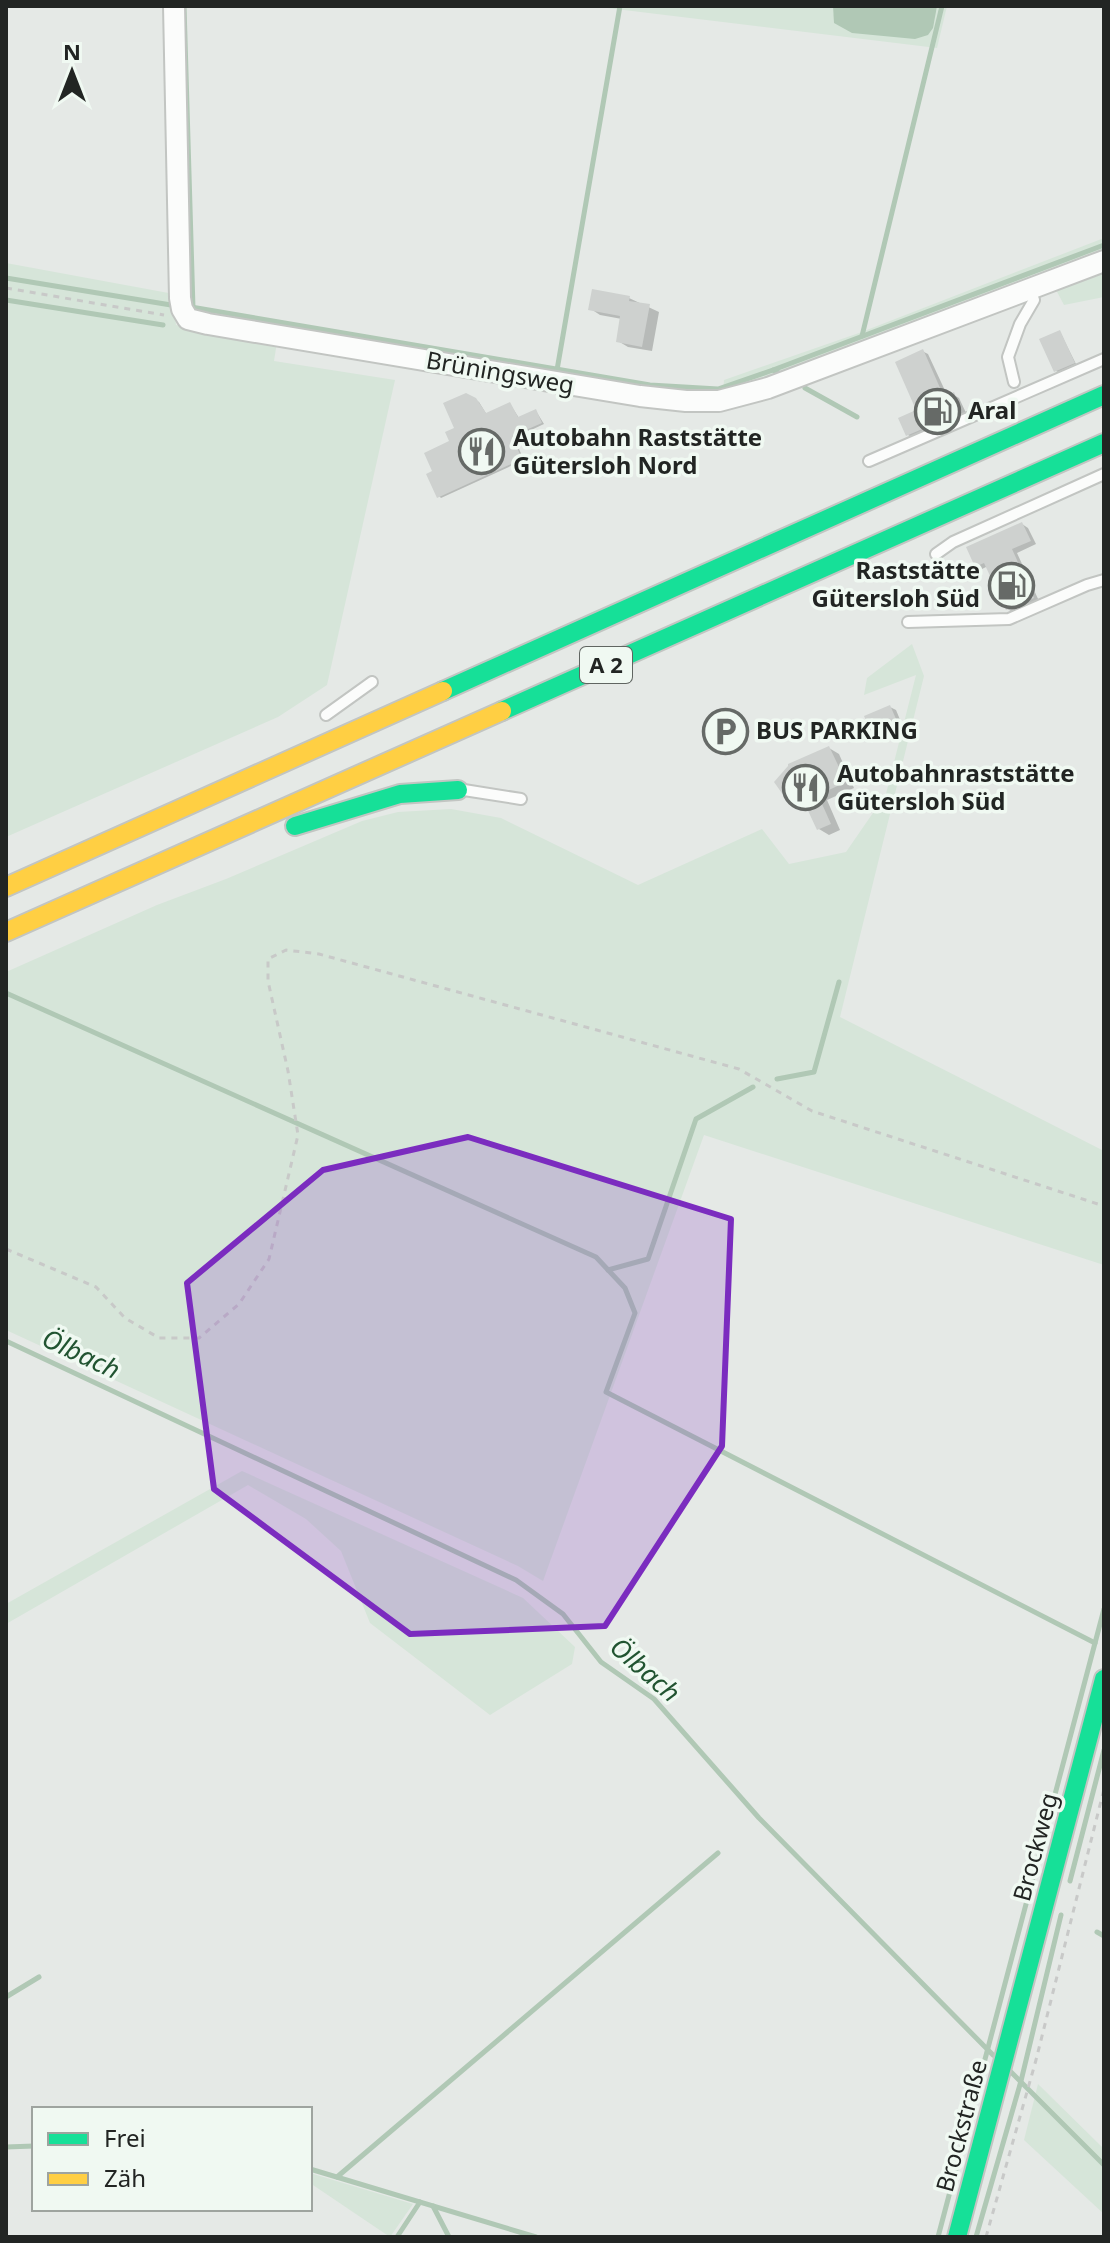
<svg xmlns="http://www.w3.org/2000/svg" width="1110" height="2243" viewBox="0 0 1110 2243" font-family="'Noto Sans',sans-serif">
<rect width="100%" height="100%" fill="#e5e9e6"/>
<g fill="#d6e5d9">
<path d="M591,6H947L937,48Z"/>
<path d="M1104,238V252L850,353L723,393L724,380L859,333Z"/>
<path d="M6,263L174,294L176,325L277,342L274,361L395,380L327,685L278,717L6,837Z"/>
<path d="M1104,267V297L1064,305L1054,286Z"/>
<path d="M912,644L924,676L840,1017L1104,1151V1265L704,1135L543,1581L518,1566L6,1330V972L157,905L226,879L362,821L398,812L451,809L501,818L638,885L762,829L789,864L846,852L886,794L916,675L864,695L867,678Z"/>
<path d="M242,1471L523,1598L575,1647L572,1664L490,1715L370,1623L341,1551L306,1519L248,1485L6,1624V1604Z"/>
<path d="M1038,2084L1104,2149V2214L1024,2140Z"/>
<path d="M310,2173L413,2204L390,2237L310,2183Z"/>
</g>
<path fill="#b0c8b5" d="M833,6H937L933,28L928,35L915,39L852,33L834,23Z"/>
<g fill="#0003">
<path d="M629,298L659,312L652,351L628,347L618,341L622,319L600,315L591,309Z"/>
<path d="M1060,332L1076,364L1058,372L1056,371Z"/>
<path d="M922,351L928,354L948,397L954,395L959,398L967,415L913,438L908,435L919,411Z"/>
<path d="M466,395L479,402L487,415L510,404L519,418L536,411L544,424L514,438L524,460L441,498L439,496L435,472L452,442Z"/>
<path d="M1022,524L1028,528L1036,544L1017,553L1039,601L1013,612L1007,609L988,566L982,569L976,565Z"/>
<path d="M890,707L896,710L901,722L878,733L872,729Z"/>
<path d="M829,748L839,754L854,788L827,800L840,830L829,835L819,829L808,806H803L784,795Z"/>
</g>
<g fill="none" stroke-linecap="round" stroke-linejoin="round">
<g stroke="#b0c8b5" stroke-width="5">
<path d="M184,6L193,308"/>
<path d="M6,278L171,305"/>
<path d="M6,300L163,325"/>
<path d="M191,307L650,385L718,389L773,370L779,373"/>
<path d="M862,336L942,6"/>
<path d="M557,370L620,6"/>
<path d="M773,370L1104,245"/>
<path d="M805,388L857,417"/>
<path d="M6,993L596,1257L625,1288L635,1313L606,1392L1095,1643"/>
<path d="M777,1079L814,1072L839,982"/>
<path d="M608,1270L648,1259L696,1119L753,1087"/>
<path d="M6,1341L516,1580L563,1614L601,1662L654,1699L759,1818L993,2055"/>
<path d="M1070,1881L1104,1750"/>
<path d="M1097,1932L1104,1936"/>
<path d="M6,1997L39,1977"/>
<path d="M1009,2070L1104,2165"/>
<path d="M6,2147L34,2146"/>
<path d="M310,2169L536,2237"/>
<path d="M337,2177L718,1853"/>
<path d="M433,2206L449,2237"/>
<path d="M397,2237L420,2202"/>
<path d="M938,2237L1104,1609"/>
<path d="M976,2237L1021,2081L1061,1915"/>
</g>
</g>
<g fill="#ced1cf">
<path d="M592,289L630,296L629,301L650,304L642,347L616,342L620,316L588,310Z"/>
<path d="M1060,330L1075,363L1054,372L1039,339Z"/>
<path d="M923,349L944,397L954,392L962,412L906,436L898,418L916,410L895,362Z"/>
<path d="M466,393L476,398L486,413L510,402L518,417L536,409L542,423L512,436L522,459L437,498L426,474L432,471L424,453L449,441L445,432L454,428L443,403Z"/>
<path d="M1022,522L1031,541L1012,549L1034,598L1006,610L984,563L975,567L966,547Z"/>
<path d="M890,705L896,719L870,730L864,716Z"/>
<path d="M829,746L846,782L818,795L831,824L817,830L804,802H796L786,799L774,782L788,766V764Z"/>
</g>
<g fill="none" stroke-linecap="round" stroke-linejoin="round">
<defs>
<g id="lane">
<path d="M1014,382L1008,357L1020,324L1034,300L1030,289"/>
<path d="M869,461L1104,359"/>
<path d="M936,554L953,542L1104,474"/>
<path d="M908,622L1009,619L1087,585L1104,580"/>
<path d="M326,715L372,682"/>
<path d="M464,790L521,799"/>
</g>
<path id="street" d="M174,6L180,298L182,309L188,319L208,324L640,396L686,401H719L768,388L1104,261"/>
<g id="fast">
<path d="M443,691L1104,395"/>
<path d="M502,711L1104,443"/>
<path d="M295,826L400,794L458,790"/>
<path d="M957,2237L1104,1679"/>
</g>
<g id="slow">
<path d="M6,887L443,691"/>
<path d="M6,932L502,711"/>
</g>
</defs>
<use href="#lane" stroke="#c2c5c2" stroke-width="14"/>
<use href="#street" stroke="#c2c5c2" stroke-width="24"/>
<use href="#fast" stroke="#c2c5c2" stroke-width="22"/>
<use href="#slow" stroke="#c2c5c2" stroke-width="22"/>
<g stroke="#c8c9c8" stroke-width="3" stroke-dasharray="6 6" stroke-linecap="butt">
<path d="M6,288L164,315"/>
<path d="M6,1249L96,1287L125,1318L159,1338H199L239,1304L269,1259L298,1135L288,1071L268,981V959L286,950L319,954L739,1069L812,1111L1104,1206"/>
<path d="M986,2237L1036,2060L1104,1789"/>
</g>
<use href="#lane" stroke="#fbfcfb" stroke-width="10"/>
<use href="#street" stroke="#fbfcfb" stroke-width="20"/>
<use href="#fast" stroke="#16e098" stroke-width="18"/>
<use href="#slow" stroke="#ffcf43" stroke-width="18"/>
</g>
<path fill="#7b2cbf" fill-opacity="0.2" stroke="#7b2cbf" stroke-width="6" stroke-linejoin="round" d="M468,1137L731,1219L722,1446L605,1626L410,1634L214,1489L187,1283L323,1170Z"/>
<defs>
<symbol id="fuel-ring" viewBox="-11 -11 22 22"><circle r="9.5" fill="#f0f9f2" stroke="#666a67" stroke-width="1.5"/><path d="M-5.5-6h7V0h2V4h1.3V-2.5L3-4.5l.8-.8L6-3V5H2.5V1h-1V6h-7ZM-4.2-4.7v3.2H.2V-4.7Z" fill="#666a67"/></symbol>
<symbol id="restaurant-ring" viewBox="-11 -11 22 22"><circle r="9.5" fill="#f0f9f2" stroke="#666a67" stroke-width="1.5"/><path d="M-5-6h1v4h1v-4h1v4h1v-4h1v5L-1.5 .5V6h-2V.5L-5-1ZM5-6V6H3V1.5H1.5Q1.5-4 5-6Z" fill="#666a67"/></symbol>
<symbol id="parking-ring" viewBox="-11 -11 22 22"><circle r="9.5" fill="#f0f9f2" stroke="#666a67" stroke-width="1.5"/><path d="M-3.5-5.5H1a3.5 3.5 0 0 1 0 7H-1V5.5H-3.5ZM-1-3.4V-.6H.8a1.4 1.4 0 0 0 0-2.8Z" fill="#666a67"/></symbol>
</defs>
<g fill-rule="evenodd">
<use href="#fuel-ring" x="912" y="386" width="51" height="51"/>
<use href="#restaurant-ring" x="456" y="426" width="51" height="51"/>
<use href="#fuel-ring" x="986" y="560" width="51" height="51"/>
<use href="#parking-ring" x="700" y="706" width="51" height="51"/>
<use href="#restaurant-ring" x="780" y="762" width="51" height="51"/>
</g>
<g text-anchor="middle" stroke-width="7" stroke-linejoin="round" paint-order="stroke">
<rect fill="#f0f9f2" stroke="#606561" stroke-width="2" x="580" y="647" width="52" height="36" rx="6"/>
<g font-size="22" font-weight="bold" fill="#222523">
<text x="606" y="673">A 2</text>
</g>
<g font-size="24" fill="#222523" stroke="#f0f9f2">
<text transform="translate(500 373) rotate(10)" y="8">Brüningsweg</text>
<text transform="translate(1036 1847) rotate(-75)" y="8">Brockweg</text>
<text transform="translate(962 2126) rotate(-75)" y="8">Brockstraße</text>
</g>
<g font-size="24" font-weight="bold" fill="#222523" stroke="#f0f9f2" text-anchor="start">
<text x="968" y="419">Aral</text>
<text x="513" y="446">Autobahn Raststätte<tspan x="513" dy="28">Gütersloh Nord</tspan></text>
<text x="980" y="579" text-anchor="end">Raststätte<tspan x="980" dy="28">Gütersloh Süd</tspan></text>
<text x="756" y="739">BUS PARKING</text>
<text x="837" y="782">Autobahnraststätte<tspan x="837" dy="28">Gütersloh Süd</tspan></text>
</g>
<g font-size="26" font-style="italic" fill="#215431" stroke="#f0f9f2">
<text transform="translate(81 1354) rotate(25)" y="9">Ölbach</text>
<text transform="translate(645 1670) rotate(41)" y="9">Ölbach</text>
</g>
</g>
<rect width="1110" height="2243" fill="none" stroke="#222523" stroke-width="16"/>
<rect x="32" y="2107" width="280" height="104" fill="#f0f9f2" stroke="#9ea49f" stroke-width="2"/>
<rect x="48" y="2133" width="40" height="12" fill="#16e098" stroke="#9ea49f" stroke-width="2"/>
<text x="104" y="2147" font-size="24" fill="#222523">Frei</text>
<rect x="48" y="2173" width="40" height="12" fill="#ffcf43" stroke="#9ea49f" stroke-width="2"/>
<text x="104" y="2187" font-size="24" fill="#222523">Zäh</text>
<g transform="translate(72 72)" stroke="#f0f9f2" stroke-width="6" paint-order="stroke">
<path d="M0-6L14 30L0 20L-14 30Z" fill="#222523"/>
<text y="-12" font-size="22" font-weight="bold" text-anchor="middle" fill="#222523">N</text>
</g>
</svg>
